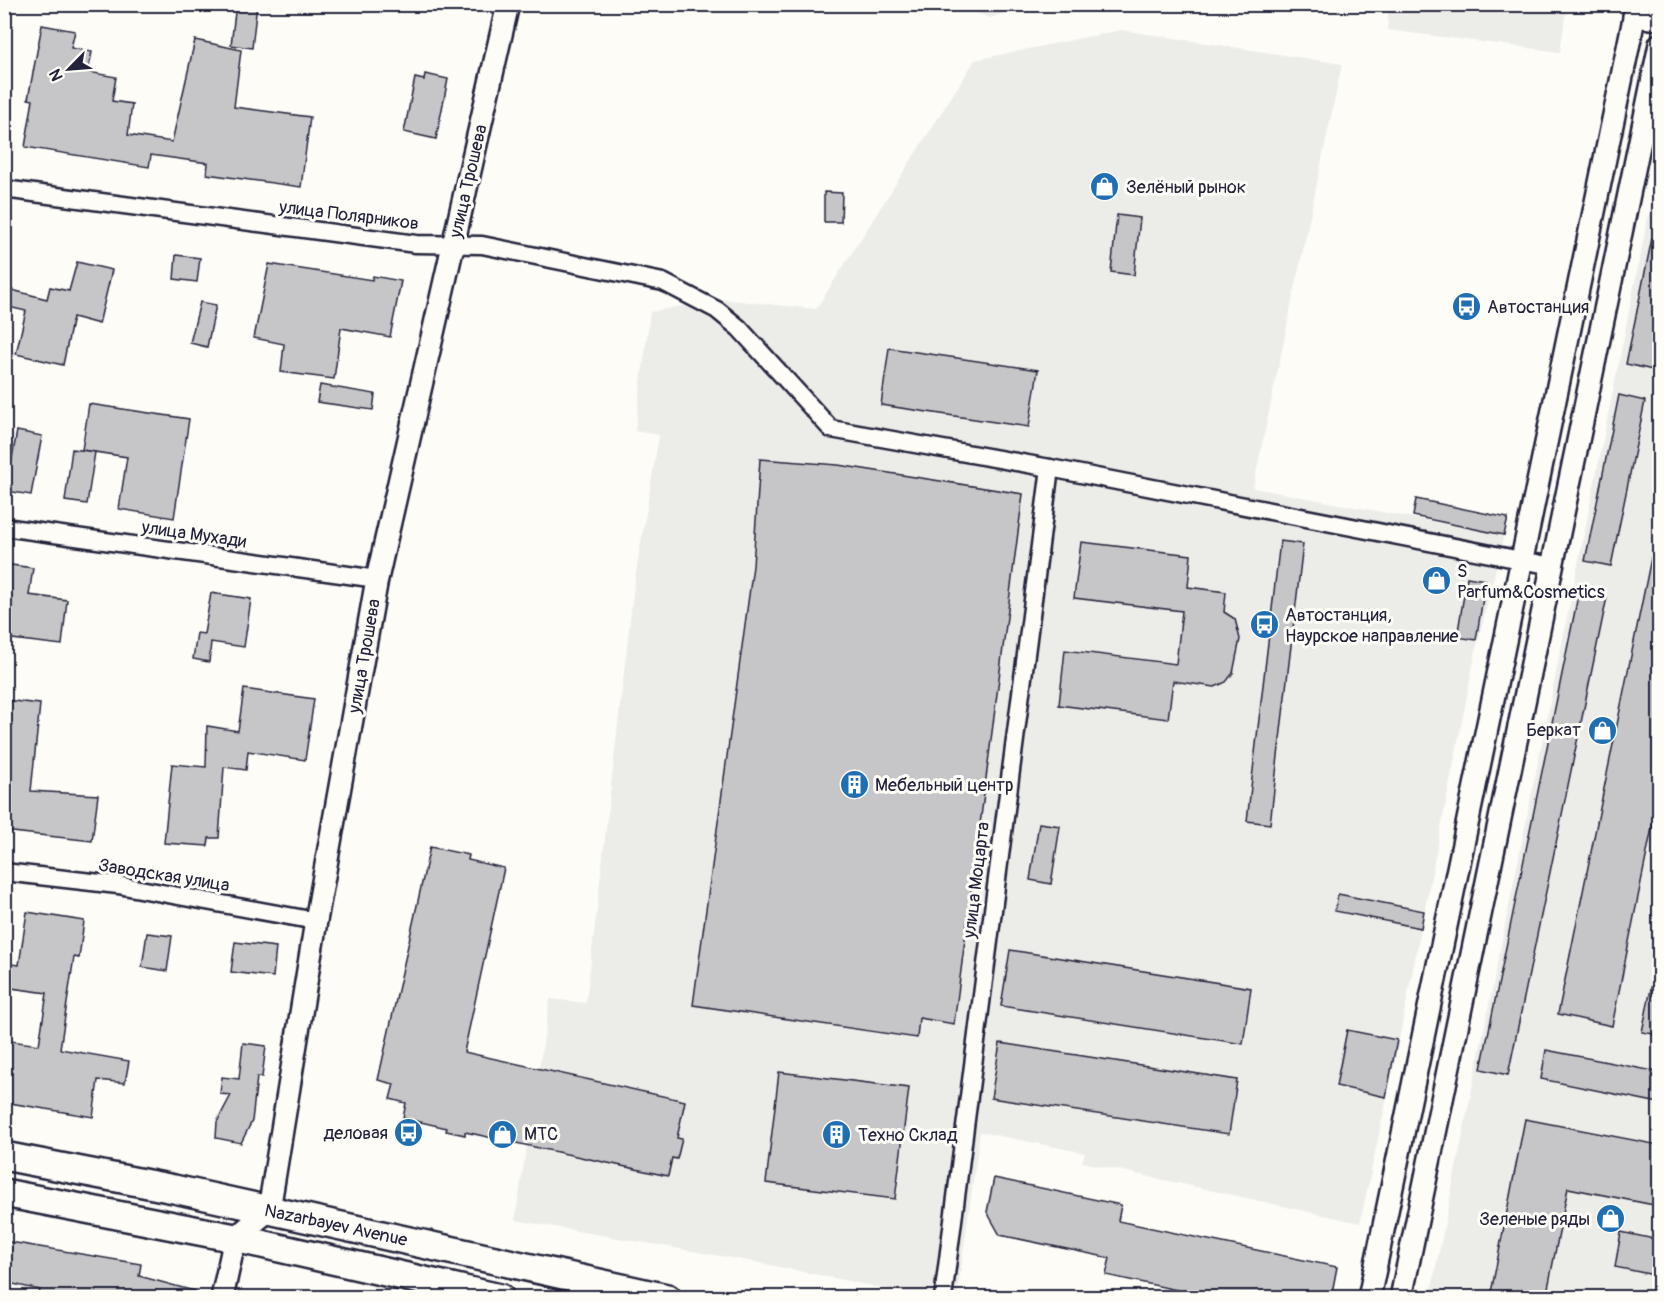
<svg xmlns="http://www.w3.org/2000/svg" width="1664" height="1302" viewBox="0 0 1664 1302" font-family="Pangolin,sans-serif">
<rect width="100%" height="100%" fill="#fdfcf7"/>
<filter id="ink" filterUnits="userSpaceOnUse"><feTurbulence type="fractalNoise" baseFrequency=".0167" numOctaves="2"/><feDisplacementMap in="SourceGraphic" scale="12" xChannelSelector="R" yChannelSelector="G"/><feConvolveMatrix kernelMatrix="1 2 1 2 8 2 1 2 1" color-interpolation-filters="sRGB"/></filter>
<g filter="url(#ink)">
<g fill="#ecece9">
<path d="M930,5L1027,4V5L990,18L956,5Z"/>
<path d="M1389,5V4L1567,5L1560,52L1387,30Z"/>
<path d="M1121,30L1342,64L1253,488L1504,535L1476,650L1396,1055L1360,1223L1082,1162L1085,1153L980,1132L957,1297H926L760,1263L515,1220L550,999L586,1003L634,585L659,435L635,431L650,312L719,299L816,309L975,60Z"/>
<path d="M1659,163V1297H1430Z"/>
</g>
<g fill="#c6c6c8" stroke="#22223b" stroke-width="1.5">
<path d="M236,4H257L252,48L231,45Z"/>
<path d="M42,25L75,31L71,48L92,52L88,72L116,77L112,101L132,104L128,135L172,142L195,40L241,50L234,107L310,117L301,187L207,174L208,163L151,155L149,167L25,147L33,100L28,99Z"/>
<path d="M425,74L448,79L436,139L404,132L415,78L424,80Z"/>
<path d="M824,192L842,193L841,222H824Z"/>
<path d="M1117,215L1140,218L1134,275L1111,272Z"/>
<path d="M1652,238L1659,239V341L1653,370L1626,364Z"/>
<path d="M176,255L200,258L197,282L174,279Z"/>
<path d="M77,262L112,270L99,324L73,317L63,365L16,354L26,311L4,306V288L47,299L50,287L69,291Z"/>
<path d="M269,264L372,280L373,276L401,281L390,337L341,328L334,379L281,372L284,344L254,338Z"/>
<path d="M200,302L216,305L207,347L190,343Z"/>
<path d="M889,348L1038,370L1029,427L881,405Z"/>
<path d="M320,385L375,394L373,410L317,402Z"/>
<path d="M1619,395L1645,401L1611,566L1585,561Z"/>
<path d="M89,404L189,419L174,518L119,509L127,457L82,450Z"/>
<path d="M17,431L42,436L31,495L6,491Z"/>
<path d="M72,449L95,452L87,504L65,501Z"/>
<path d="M760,459L838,465L1023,494L954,1024L919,1018L917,1038L693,1005L753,566Z"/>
<path d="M1416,499L1508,518L1504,535L1413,516Z"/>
<path d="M1280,541L1303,544L1270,824L1247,821Z"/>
<path d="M1081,542L1191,555L1188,587L1226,592L1224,612L1235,619L1240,639L1233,673L1226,682L1215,687L1173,681L1168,719L1059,705L1065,650L1176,664L1182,611L1074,598Z"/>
<path d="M1651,558L1659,559V793L1612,1026L1558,1014Z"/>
<path d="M4,564L33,568L29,595L67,600L62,645L4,638Z"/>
<path d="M1467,577L1486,580L1476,640L1457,637Z"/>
<path d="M1579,591L1607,597L1508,1075L1481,1069Z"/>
<path d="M211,593L251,599L244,647L211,642L209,662L193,659L197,633L204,634Z"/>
<path d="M244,689L314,699L305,760L248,751L246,770L224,767L219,838H209L208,846L164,843L172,764L206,767L207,726L238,731Z"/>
<path d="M4,700L40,704L31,791L98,795L92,841L4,831Z"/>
<path d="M1039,823L1060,826L1051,884L1030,880Z"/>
<path d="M430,847L469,855L468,860L504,868L464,1052L685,1101L677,1138L682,1139L677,1159L672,1158L668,1176L465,1132V1135L446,1131L447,1128L403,1118L406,1103L390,1099L394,1084L378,1080Z"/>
<path d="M1338,894L1424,911L1421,928L1335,911Z"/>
<path d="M27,912L84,921L79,958L74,957L60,1049L129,1061L125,1083L98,1080L93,1117L4,1102V1040L39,1045L47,993L4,987V963L19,965Z"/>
<path d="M147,933L172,936L167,971L142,967Z"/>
<path d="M235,942L276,947L273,977L231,972Z"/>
<path d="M1010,950L1251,988L1243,1044L1001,1006Z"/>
<path d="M1652,984L1659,985V1035L1642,1032Z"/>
<path d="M1347,1030L1397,1040L1386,1097L1336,1086Z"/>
<path d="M243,1043L266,1046L262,1077H257L252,1121L241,1143L216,1138L217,1122L231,1095L220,1094L222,1077L239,1079Z"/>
<path d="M1000,1043L1237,1080L1229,1134L991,1098Z"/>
<path d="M1546,1050L1659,1072V1103L1541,1079Z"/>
<path d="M779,1072L909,1088L895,1199L766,1183Z"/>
<path d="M1525,1119L1659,1145V1206L1568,1188L1546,1298H1490Z"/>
<path d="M994,1178L1121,1205L1118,1221L1337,1267L1331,1298H1215L1106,1275L1110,1258L1000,1235L987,1212Z"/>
<path d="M1621,1232L1659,1240V1276L1615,1267Z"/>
<path d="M4,1241L141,1264L139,1276L198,1292V1298H38L40,1290L4,1282Z"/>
</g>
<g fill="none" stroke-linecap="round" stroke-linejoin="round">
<defs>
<g id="minor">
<path d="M4,189L416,244L482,245L663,282L717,310L739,328L831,429L1050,468L1552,566"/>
<path d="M4,527L377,579"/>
<path d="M4,872L118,885L316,921"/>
<path d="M943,1298L1050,468"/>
</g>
<g id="tertiary">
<path d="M1634,16L1660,19"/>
<path d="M222,1298L235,1238L269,1210L316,921L377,579L508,4"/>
<path d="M1369,1298L1637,4"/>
<path d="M1401,1298L1660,44"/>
</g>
<g id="primary">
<path d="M4,1156L174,1189L667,1298"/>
<path d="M4,1193L235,1238L500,1298"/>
</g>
</defs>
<use href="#minor" stroke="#22223b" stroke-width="21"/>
<use href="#tertiary" stroke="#22223b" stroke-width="26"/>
<use href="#primary" stroke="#22223b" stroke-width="32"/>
<use href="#minor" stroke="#fdfcf7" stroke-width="16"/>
<use href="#tertiary" stroke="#fdfcf7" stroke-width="21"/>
<use href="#primary" stroke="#fdfcf7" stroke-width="27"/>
</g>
</g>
<defs>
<symbol id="shop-disc" viewBox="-11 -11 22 22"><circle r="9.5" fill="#1f6fb2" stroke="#fdfcf7"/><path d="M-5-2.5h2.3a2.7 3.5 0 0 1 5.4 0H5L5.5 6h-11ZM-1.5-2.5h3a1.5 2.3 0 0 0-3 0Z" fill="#fff"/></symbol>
<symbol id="bus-disc" viewBox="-11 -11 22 22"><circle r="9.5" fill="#1f6fb2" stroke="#fdfcf7"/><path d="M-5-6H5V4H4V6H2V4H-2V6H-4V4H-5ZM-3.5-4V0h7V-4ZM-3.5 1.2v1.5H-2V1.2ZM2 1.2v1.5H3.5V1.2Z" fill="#fff"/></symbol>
<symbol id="building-disc" viewBox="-11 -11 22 22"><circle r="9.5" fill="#1f6fb2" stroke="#fdfcf7"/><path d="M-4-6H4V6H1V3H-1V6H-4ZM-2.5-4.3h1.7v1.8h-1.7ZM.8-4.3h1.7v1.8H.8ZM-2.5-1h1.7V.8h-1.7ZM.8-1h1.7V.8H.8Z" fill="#fff"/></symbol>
</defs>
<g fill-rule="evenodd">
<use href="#shop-disc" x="1088" y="170" width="33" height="33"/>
<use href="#bus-disc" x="1450" y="290" width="33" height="33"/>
<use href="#shop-disc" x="1420" y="564" width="33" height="33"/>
<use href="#bus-disc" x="1248" y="608" width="33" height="33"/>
<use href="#shop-disc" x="1586" y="714" width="33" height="33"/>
<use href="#building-disc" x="838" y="768" width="33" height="33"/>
<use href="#bus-disc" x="392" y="1116" width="33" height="33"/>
<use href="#shop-disc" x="486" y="1118" width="33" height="33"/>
<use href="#building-disc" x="820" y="1118" width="33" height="33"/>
<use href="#shop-disc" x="1594" y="1202" width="33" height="33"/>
</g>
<g text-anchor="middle" stroke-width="6" stroke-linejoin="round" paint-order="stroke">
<g font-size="18" fill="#22223b" stroke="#fdfcf7">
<text transform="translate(468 181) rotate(-77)" y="6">улица Трошева</text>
<text transform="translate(349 215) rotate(7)" y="6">улица Полярников</text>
<text transform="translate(194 534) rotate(8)" y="6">улица Мухади</text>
<text transform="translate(364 656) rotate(-80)" y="6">улица Трошева</text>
<text transform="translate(164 875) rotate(9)" y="6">Заводская улица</text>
<text transform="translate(976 880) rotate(-83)" y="6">улица Моцарта</text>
<text transform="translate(336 1225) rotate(12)" y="6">Nazarbayev Avenue</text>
</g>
<g font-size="18" fill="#22223b" stroke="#fdfcf7" text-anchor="start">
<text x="1126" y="193">Зелёный рынок</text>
<text x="1487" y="313">Автостанция</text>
<text x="1457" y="577">S<tspan x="1457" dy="21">Parfum&amp;Cosmetics</tspan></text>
<text x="1285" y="621">Автостанция,<tspan x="1285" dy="21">Наурское направление</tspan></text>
<text x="1581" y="736" text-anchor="end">Беркат</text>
<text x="875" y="791">Мебельный центр</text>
<text x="388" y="1139" text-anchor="end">деловая</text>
<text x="524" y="1140">МТС</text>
<text x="858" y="1141">Техно Склад</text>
<text x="1590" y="1225" text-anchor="end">Зеленые ряды</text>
</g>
</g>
<rect width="1664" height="1302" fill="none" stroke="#fdfcf7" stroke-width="24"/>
<rect x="12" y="12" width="1640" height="1278" fill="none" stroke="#22223b" stroke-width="2" filter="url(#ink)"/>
<g transform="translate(69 69) rotate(245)" stroke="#fdfcf7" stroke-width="4.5" paint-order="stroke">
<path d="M0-4.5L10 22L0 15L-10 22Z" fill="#22223b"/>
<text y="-9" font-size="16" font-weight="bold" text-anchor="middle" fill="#22223b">N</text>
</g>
</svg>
